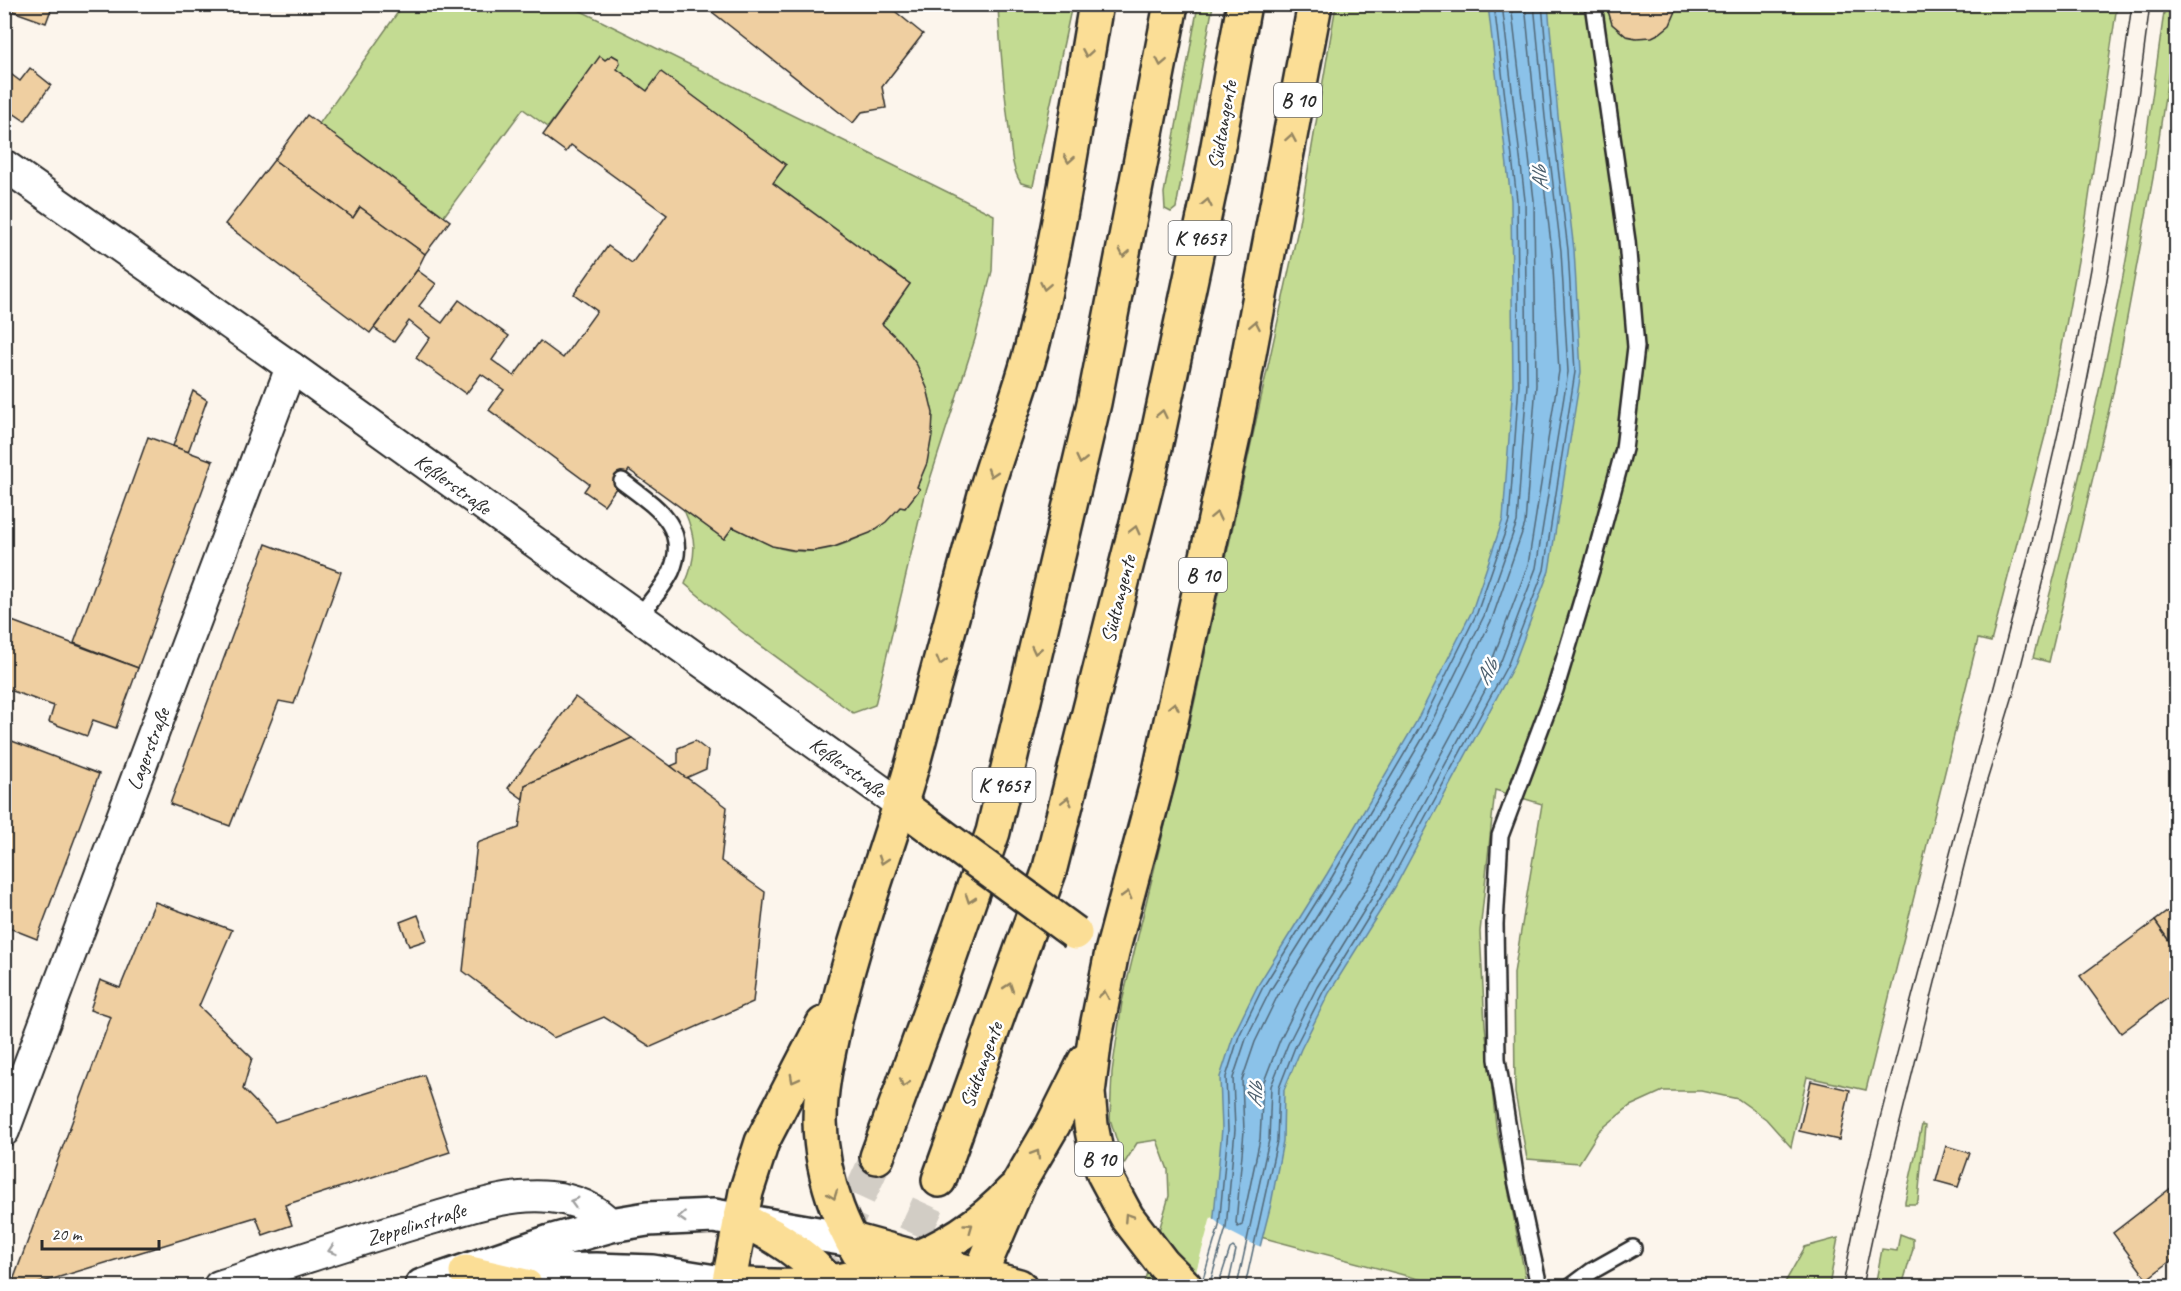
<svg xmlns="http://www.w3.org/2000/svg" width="2181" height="1291" viewBox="0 0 2181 1291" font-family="Caveat,sans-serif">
<rect width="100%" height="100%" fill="#fcf5ec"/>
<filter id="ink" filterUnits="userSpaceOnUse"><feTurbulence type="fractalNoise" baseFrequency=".0167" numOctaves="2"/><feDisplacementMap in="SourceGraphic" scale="12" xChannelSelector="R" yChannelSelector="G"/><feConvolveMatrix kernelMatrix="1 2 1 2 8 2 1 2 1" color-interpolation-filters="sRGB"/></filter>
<g filter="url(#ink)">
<g fill="#c3db92" stroke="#77835e" stroke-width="1.5">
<path d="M403,5H569L994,215L992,271L975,339L925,495L875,705L853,713L741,631L685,584C697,556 697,539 684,510L724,539L733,527C746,533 758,540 771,545C817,563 868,540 900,507L905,508L919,489L917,487C945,421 934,372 882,324L910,284L773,183L786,165L661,73L647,91L617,69L620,63L619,59L612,55L605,60L600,57L548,127L523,109L444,216L319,124Z"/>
<path d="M998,5H1072L1033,186L1021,183C1011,168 1011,147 1009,129C1004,88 1000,47 998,5Z"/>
<path d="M1198,5H1213L1176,208L1171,212L1165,209L1164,193Z"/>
<path d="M1336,5H2117L2086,218L2046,432L1991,642L1978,639L1866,1090L1807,1077L1791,1147L1766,1119L1738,1099L1701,1091H1663L1630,1106L1599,1131L1579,1163L1527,1159L1515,1093L1514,973L1542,804L1495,790L1480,932L1485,1025L1496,1126L1527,1286H1445L1253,1235L1226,1286H1143L1169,1196L1168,1170L1157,1140L1137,1143L1124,1164L1110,1119L1112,1072L1122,1002L1191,718L1298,229Z"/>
<path d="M2165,5H2176V22L2153,178L2113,393L2049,662L2033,658C2066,535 2096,412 2121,287C2139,193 2152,99 2165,5Z"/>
<path d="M1922,1125L1925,1126L1918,1200L1916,1204H1905V1201Z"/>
<path d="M1900,1234L1913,1239V1249L1902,1286H1875L1882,1249L1897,1251Z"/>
<path d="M1838,1238L1829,1286H1783L1805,1247Z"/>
</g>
<path fill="#8bc2e9" stroke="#65869d" stroke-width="1.5" d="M1488,5H1548L1558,116L1574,250L1581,372L1549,571L1513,667L1395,887L1329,993L1301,1049L1284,1090L1283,1141L1271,1204L1250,1286L1213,1226L1222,1129L1220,1077L1234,1034L1258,985L1327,874L1415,724L1472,611L1503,519L1513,384L1511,200Z"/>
<path fill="#fcf5ec" d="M1211,1217L1228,1231L1253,1244L1262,1247L1253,1286H1192Z"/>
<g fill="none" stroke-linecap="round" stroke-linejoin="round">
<g stroke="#516777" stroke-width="1.5">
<path d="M1511,4L1534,200L1536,385L1525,524L1492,619L1435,735L1346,886L1278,995L1255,1042L1242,1080L1244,1131L1236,1223L1238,1227L1242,1225L1260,1139L1263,1084L1280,1040L1309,982L1375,876L1493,658L1528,565L1559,371L1552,252L1536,118L1525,4"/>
<path d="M1202,1282L1219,1226L1228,1130L1226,1077L1239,1036L1263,987L1332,877L1420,727L1477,613L1509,521L1519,384L1517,200L1494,4"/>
<path d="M1209,1286L1226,1228L1235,1130L1233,1078L1246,1039L1270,991L1339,881L1427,731L1484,616L1517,522L1527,384L1525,200L1502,4"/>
<path d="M1218,1286L1230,1249L1233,1247L1236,1250L1228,1286"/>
<path d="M1237,1286L1269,1140L1271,1086L1288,1044L1317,987L1383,880L1501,661L1536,568L1568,372L1561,251L1545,117L1534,4"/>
<path d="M1245,1286L1277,1141L1279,1088L1295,1047L1324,990L1389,884L1508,664L1544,570L1575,372L1568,250L1552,117L1542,4"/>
</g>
</g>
<g fill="#efcfa1" stroke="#2b2b2b" stroke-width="1.5">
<path d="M4,4H53L46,23L4,8Z"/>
<path d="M702,4H886L923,34L882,87L886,108L862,112L853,123Z"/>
<path d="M1606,4H1679L1670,25L1660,33L1652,37L1636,38L1626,36L1612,24Z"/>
<path d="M612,55L619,59L620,64L617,69L647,91L661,72L786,165L773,183L910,284L882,324L901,342L917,365L927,388L933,413L932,435L927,463L917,487L920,489L905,508L900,507L886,522L870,533L834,547L814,551L793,550L772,546L733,527L724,539L629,470L604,505L584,491L589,484L489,410L504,390L481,374L466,394L416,358L430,338L409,321L394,342L374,328L417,270L436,284L419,306L442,323L459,300L509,336L492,360L514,376L540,341L563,358L597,311L574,294L608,246L632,263L667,215L571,145L566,152L543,135L600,56L605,60Z"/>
<path d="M30,68L51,85L25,121L4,107V69L20,81Z"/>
<path d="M307,115L450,221L425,254L360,207L353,218L274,160Z"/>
<path d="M274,160L353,218L360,207L425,254L417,270L370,333L225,224Z"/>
<path d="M193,391L207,400L188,452L173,446Z"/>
<path d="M148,437L213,461L138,668L74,643Z"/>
<path d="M266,544L341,572L294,704L279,701L230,826L170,804Z"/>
<path d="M12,621L138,668L116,728L93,720L87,736L49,722L54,706L4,688V642Z"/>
<path d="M575,697L632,738L525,785L523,799L508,788Z"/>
<path d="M4,738L99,774L37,939L4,926Z"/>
<path d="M632,738L727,807L721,861L765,892L753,1002L651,1047L604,1017L553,1038L463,971L477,843L519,828L525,785Z"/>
<path d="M695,741L708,751L706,769L686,778L671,766L678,763V748Z"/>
<path d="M155,902L232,930L199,1006L252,1058L243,1089L275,1122L424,1075L450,1152L285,1205L292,1225L263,1235L256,1217L30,1286H11L111,1017L90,1010L100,980L120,988Z"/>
<path d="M2176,905V951L2155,921Z"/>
<path d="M418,915L427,940L409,946L400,922Z"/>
<path d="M2155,921L2176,951V992L2121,1033L2080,976Z"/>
<path d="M1811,1081L1850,1090L1839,1140L1799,1131Z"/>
<path d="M1946,1146L1970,1153L1958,1187L1936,1181Z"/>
<path d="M2176,1184V1257L2147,1279L2113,1233Z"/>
</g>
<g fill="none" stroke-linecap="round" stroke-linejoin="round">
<g stroke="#d2cdc5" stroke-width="33" stroke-dasharray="33 16" stroke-linecap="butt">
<path d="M894,1279L939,1180"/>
<path d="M818,1286L877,1157"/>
</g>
<defs>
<g id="lane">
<path d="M622,481C653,505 691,526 671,572C663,588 649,603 639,617"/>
<path d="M1539,1286L1516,1180L1497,1059L1495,924L1500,836L1555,690L1593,564L1624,449L1636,347L1627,241L1593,4"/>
<path d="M1572,1286L1592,1271L1633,1248"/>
</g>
<g id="street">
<path d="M4,165L291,367L901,805"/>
<path d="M4,1131L291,367"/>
<path d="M219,1286C290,1263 361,1239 434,1218C471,1207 511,1193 550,1197C574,1199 595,1208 611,1225"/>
</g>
<g id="secondary">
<path d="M494,1272L596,1270L653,1272L740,1286"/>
<path d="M422,1286L550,1242L611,1225L647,1219L714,1216L852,1240"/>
</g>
<path id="primary" d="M852,1240L1019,1286"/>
<g id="highway">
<path d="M901,805L940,834"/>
<path d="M877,1157L942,979L993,832L1094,403L1171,4"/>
<path d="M939,1180L1049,872L1150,471L1211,184L1244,4"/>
<path d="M740,1220C776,1234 807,1257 833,1286"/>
<path d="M898,1265C940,1250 981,1225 1012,1191"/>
<path d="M466,1272L526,1286"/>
<path d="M728,1284C753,1285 778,1287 802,1286C825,1285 847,1278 870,1275C907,1268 944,1271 980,1275"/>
<path d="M728,1286L746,1192L762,1142L823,1024"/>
<path d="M883,1286C844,1242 821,1179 820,1121C820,1092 826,1063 832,1035C851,941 888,851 914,759C939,668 962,577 987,487C1001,440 1020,394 1032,347C1060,235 1076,118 1096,4"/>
<path d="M975,1286L1019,1183L1053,1125L1085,1061"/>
<path d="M1185,1286L1163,1264L1127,1217L1104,1174L1096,1151L1091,1125L1088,1093L1095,1037L1112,952L1159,776L1235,428L1315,4"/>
</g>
</defs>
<use href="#lane" stroke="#2b2b2b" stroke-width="20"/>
<use href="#street" stroke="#2b2b2b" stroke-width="34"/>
<use href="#secondary" stroke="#2b2b2b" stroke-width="38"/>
<use href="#primary" stroke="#2b2b2b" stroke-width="38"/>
<use href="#highway" stroke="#2b2b2b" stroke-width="38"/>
<use href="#lane" stroke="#fff" stroke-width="15"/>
<use href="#street" stroke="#fff" stroke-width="30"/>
<use href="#secondary" stroke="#fff" stroke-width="33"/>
<use href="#primary" stroke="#fbde96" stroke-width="33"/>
<use href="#highway" stroke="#fbde96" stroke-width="33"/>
<g stroke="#2b2b2b" stroke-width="1.5">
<path d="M1843,1286C1859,1190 1887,1092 1912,997C1951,848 1992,699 2030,550C2076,371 2108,188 2132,4"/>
<path d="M1862,1286L1878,1211L1978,810L2015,689L2048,560L2080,417L2106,285L2138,97L2150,4"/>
</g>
<defs>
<path id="highway-bridge" d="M940,834L1075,933"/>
</defs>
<use href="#highway-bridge" stroke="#2b2b2b" stroke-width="38" stroke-linecap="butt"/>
<use href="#highway-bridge" stroke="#fbde96" stroke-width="33"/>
</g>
<defs><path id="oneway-chevron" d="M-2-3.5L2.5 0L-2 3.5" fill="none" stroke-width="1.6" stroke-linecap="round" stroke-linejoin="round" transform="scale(1.5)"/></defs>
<g stroke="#938460">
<use href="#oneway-chevron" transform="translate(1087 53) rotate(100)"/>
<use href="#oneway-chevron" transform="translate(1161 62) rotate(101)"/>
<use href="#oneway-chevron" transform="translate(1291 138) rotate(-80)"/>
<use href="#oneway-chevron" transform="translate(1069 159) rotate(100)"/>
<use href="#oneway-chevron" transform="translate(1207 203) rotate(-78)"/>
<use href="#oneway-chevron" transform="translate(1124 253) rotate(101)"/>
<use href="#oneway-chevron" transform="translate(1045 286) rotate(101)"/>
<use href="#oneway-chevron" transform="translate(1255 325) rotate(-79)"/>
<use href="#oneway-chevron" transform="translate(1162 414) rotate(-78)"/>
<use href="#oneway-chevron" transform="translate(1081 460) rotate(103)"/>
<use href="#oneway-chevron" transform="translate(992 473) rotate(108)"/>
<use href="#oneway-chevron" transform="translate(1216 516) rotate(-78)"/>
<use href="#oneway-chevron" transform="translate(1135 530) rotate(-76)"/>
<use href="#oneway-chevron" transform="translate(1036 650) rotate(103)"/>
<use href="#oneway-chevron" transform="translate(941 661) rotate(106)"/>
<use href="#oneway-chevron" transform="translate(1174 706) rotate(-78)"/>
<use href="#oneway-chevron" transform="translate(1067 801) rotate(-76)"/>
<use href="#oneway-chevron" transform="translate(883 860) rotate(108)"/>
<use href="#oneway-chevron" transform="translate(1127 895) rotate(-75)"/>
<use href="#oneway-chevron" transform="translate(970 899) rotate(109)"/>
<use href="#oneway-chevron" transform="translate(1009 987) rotate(-71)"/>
<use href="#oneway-chevron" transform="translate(1104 995) rotate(-80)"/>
<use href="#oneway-chevron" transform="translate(794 1079) rotate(118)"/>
<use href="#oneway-chevron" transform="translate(904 1083) rotate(110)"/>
<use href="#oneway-chevron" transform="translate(1036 1154) rotate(-59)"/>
<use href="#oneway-chevron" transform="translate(833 1195) rotate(70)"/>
<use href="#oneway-chevron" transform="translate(1128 1217) rotate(-123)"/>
<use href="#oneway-chevron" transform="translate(969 1227) rotate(-36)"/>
</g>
<g stroke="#a0a0a0">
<use href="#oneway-chevron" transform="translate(574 1202) rotate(-164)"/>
<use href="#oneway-chevron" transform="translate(682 1217) rotate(177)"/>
<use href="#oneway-chevron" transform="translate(332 1250) rotate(162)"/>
</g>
</g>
<g text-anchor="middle" stroke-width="5" stroke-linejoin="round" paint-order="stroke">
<g fill="#fff" stroke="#6b6b6b" stroke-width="1.5">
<rect x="1274" y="83" width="48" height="34" rx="4.5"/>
<rect x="1168.5" y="221" width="63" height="34" rx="4.5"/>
<rect x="1179" y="558" width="48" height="34" rx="4.5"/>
<rect x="972.5" y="768" width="63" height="34" rx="4.5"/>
<rect x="1075" y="1142" width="48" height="34" rx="4.5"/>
</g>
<g font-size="20" font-weight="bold" fill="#2b2b2b">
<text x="1298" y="107">B 10</text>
<text x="1200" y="245">K 9657</text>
<text x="1203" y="582">B 10</text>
<text x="1004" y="792">K 9657</text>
<text x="1099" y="1166">B 10</text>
</g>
<g font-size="21" fill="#2b2b2b" stroke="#fff">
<text transform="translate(1222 125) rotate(-80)" y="7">Südtangente</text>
<text transform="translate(453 484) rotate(36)" y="7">Keßlerstraße</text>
<text transform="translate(1118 599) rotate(-76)" y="7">Südtangente</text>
<text transform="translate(148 749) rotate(-69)" y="7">Lagerstraße</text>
<text transform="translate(848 767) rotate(36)" y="7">Keßlerstraße</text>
<text transform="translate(981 1065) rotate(-70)" y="7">Südtangente</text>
<text transform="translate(416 1224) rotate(-17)" y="7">Zeppelinstraße</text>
</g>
<g font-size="22" font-style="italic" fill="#4d606e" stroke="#fff">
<text transform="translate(1539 179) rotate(-94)" y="8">Alb</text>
<text transform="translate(1486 672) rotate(-61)" y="8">Alb</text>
<text transform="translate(1254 1095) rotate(-83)" y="8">Alb</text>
</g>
</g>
<rect width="2181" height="1291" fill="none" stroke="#fff" stroke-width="24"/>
<rect x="12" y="12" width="2157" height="1267" fill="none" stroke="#2b2b2b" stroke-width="2" filter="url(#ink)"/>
<path d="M42 1240v9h117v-9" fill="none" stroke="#2b2b2b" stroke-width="3"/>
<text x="51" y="1240" font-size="18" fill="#2b2b2b" stroke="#ffffff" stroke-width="4.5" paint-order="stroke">20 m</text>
</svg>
